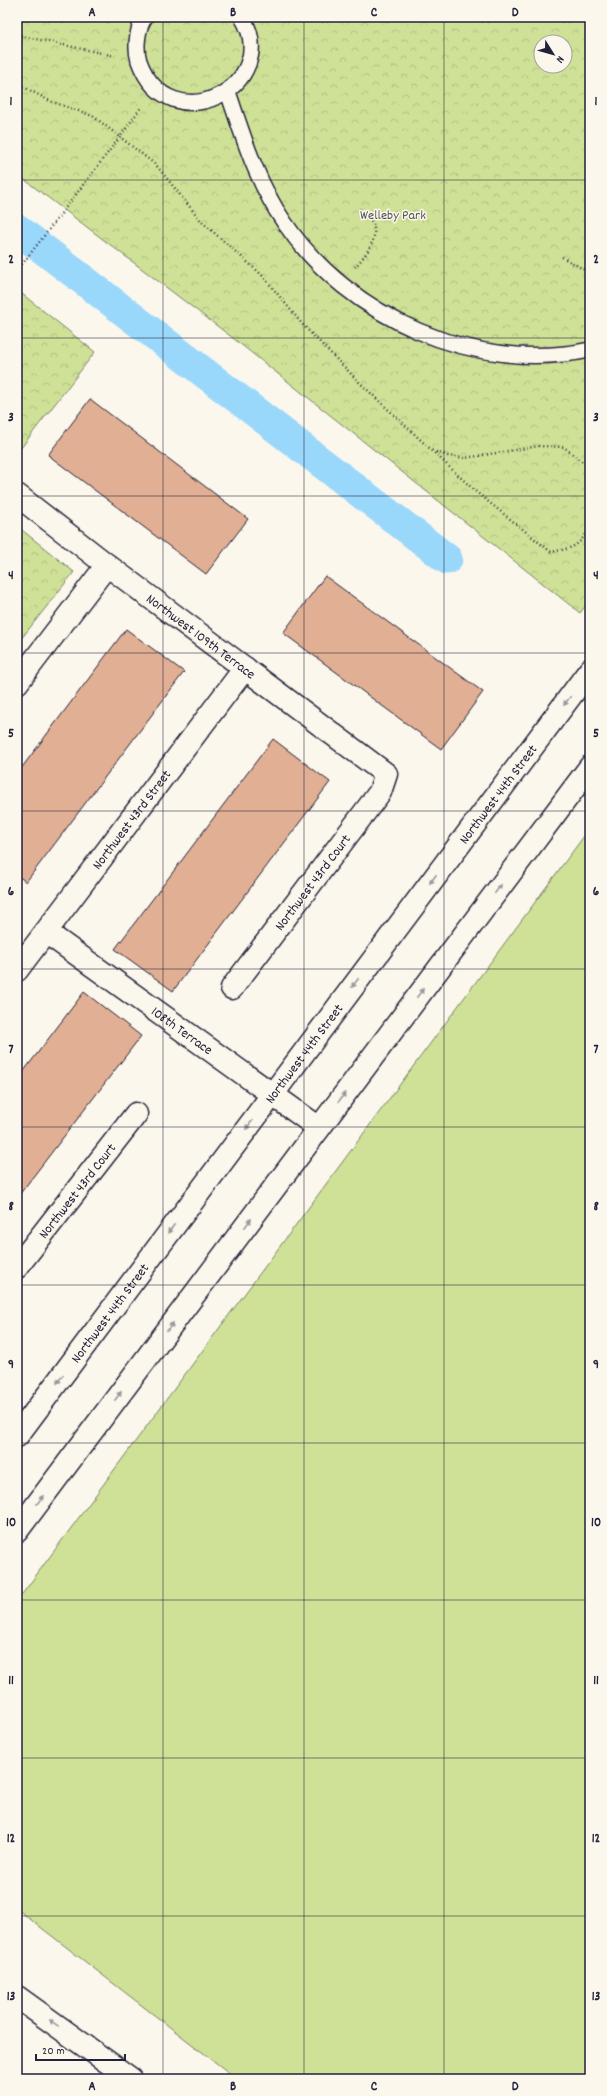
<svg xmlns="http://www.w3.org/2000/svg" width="607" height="2096" viewBox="0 0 607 2096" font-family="Dekko,sans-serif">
<defs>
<pattern id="forest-crowns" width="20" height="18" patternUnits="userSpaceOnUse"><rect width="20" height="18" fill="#cee196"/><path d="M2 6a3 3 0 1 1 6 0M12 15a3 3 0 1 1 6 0" fill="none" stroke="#b1c182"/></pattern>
</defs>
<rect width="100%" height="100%" fill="#fbf7ec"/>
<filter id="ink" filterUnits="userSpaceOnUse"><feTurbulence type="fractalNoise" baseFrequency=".025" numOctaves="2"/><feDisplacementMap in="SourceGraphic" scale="8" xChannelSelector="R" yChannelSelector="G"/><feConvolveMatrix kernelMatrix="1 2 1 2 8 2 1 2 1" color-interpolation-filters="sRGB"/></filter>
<g filter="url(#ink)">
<path fill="#cee196" stroke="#788268" d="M590,828V2079H237L17,1909V1601Z"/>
<g fill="url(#forest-crowns)" stroke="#788268" fill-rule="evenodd">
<path d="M17,17H590V600L580,613L229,335L17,174ZM541,42H565V66H541Z"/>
<path d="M17,290L95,352L17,453Z"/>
<path d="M17,526L74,572L17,644Z"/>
</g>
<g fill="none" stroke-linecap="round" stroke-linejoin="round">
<path stroke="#9ad8fb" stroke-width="31" d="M17,229L447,559"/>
</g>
<g fill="#e1af93" stroke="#22223b">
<path d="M90,399L248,519L206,574L48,455Z"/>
<path d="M325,576L483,692L441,749L283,633Z"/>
<path d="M126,629L184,672L26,882L17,875V774Z"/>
<path d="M273,739L330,782L173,991L115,949Z"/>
<path d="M84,992L141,1036L19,1195L17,1194V1080Z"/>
</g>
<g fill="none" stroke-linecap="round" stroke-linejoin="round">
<defs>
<g id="service">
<path d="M145,17C137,28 135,48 139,61C170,146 284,84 242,17"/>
<path d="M228,92C243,136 257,183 284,222C349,318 475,374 590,350"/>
</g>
<g id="minor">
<path id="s1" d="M17,495L107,565L386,774L380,792L232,988"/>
<path d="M17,683L107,565"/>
<path id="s2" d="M46,932L319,1128"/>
<path id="s3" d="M17,970L245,668"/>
<path id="s4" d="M17,1267L136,1114"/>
</g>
<g id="tertiary">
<path id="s5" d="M17,1436L590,670"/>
<path d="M17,1531L590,767"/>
</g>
<path id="secondary" d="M17,1997L131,2079"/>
</defs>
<use href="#service" stroke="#22223b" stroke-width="18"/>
<use href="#minor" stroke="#22223b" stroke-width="25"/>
<use href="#tertiary" stroke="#22223b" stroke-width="25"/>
<use href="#secondary" stroke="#22223b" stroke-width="25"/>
<g stroke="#22223b" stroke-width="2.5" stroke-dasharray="1 3" stroke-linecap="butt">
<path d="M17,21L19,17"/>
<path d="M17,35L115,56"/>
<path d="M17,69L20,85L50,101L93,116L120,137L142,106"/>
<path d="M562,257L590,273"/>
<path d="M355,267C365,256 380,238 372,222C369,217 363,213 359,208"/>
<path d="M17,271L120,137L156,165L202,222L262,275L303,325L359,382L475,491L551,552C573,548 579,547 590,527"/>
<path d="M436,452L448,456L465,458L539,446L564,447L590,468"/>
</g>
<use href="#service" stroke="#fbf7ec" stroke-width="15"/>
<use href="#minor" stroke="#fbf7ec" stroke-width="22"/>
<use href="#tertiary" stroke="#fbf7ec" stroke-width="22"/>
<use href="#secondary" stroke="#fbf7ec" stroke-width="22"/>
</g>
<defs><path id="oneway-solid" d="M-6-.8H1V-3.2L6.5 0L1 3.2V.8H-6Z"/></defs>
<g fill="#99979c">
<use href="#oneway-solid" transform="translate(567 701) rotate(127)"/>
<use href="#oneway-solid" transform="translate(433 879) rotate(127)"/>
<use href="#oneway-solid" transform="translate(498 889) rotate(-53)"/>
<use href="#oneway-solid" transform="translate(355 983) rotate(127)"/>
<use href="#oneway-solid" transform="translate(420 993) rotate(-53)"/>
<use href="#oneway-solid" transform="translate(342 1097) rotate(-53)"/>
<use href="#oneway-solid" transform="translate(249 1125) rotate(127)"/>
<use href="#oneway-solid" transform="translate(248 1223) rotate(-53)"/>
<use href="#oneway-solid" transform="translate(171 1229) rotate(127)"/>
<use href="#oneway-solid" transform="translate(170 1327) rotate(-53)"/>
<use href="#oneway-solid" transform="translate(60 1379) rotate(127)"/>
<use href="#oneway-solid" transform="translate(118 1396) rotate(-53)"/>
<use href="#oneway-solid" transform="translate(40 1500) rotate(-53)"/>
<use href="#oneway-solid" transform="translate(54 2023) rotate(-144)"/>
</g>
</g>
<path fill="none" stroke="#22223b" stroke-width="1" stroke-opacity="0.55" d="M163,17V2079M304,17V2079M444,17V2079M17,180H590M17,338H590M17,496H590M17,653H590M17,811H590M17,969H590M17,1127H590M17,1285H590M17,1443H590M17,1600H590M17,1758H590M17,1916H590"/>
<g text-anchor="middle" stroke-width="3" stroke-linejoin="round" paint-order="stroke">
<g font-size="14" fill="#4d5252" stroke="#fbf7ec">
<text x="393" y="219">Welleby Park</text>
</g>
<g font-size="14" fill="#22223b" stroke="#fbf7ec">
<text dy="5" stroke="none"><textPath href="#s1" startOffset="232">Northwest 109th Terrace</textPath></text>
<text dy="5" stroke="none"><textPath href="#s5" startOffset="802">Northwest 44th Street</textPath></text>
<text dy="5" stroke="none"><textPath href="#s3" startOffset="189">Northwest 43rd Street</textPath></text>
<text transform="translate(312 882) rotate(-53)" y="5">Northwest 43rd Court</text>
<text dy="5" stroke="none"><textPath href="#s2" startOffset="168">108th Terrace</textPath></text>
<text dy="5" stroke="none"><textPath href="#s5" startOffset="478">Northwest 44th Street</textPath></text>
<text dy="5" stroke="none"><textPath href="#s4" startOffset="97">Northwest 43rd Court</textPath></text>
<text dy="5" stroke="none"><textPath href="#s5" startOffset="154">Northwest 44th Street</textPath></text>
</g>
</g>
<rect width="607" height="2096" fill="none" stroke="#fbf7ec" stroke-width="44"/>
<g transform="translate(553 54) rotate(127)"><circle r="19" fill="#fbf7ec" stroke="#a4a2a5"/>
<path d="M0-3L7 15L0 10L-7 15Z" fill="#22223b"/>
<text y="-6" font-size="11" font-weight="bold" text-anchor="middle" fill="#22223b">N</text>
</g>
<path d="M36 2054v6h89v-6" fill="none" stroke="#22223b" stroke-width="2"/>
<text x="42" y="2054" font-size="12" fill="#22223b" stroke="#fbf7ec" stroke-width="3" paint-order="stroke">20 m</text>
<rect x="22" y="22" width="563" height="2052" fill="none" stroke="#22223b" stroke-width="1.5"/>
<g font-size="13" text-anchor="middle" font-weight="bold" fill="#22223b">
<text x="92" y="16">A</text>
<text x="233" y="16">B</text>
<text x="374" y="16">C</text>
<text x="515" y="16">D</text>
<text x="11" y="105">1</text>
<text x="596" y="105">1</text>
<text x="11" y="263">2</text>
<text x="596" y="263">2</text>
<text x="11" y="421">3</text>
<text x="596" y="421">3</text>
<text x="11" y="579">4</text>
<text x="596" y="579">4</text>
<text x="11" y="737">5</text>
<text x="596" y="737">5</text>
<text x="11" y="895">6</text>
<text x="596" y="895">6</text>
<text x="11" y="1053">7</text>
<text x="596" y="1053">7</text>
<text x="11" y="1210">8</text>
<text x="596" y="1210">8</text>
<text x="11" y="1368">9</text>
<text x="596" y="1368">9</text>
<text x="11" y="1526">10</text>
<text x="596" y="1526">10</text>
<text x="11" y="1684">11</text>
<text x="596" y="1684">11</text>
<text x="11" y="1842">12</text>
<text x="596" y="1842">12</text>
<text x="11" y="2000">13</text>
<text x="596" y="2000">13</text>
<text x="92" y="2090">A</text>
<text x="233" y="2090">B</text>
<text x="374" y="2090">C</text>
<text x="515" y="2090">D</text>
</g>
</svg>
